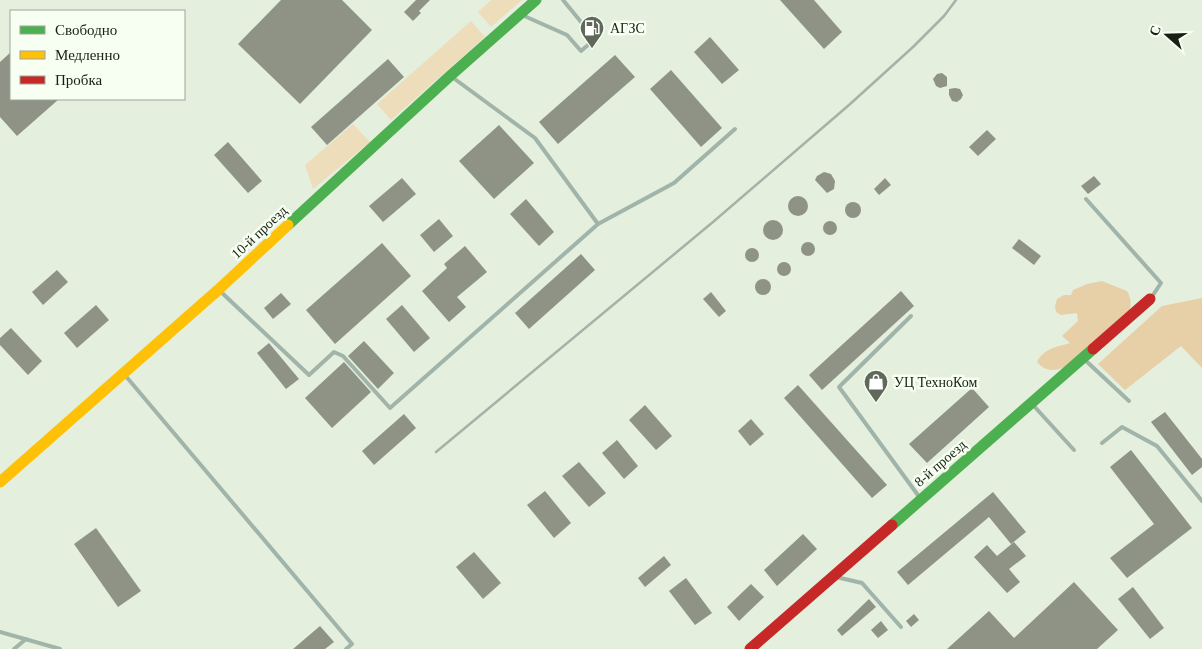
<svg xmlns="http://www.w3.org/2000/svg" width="1202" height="649" viewBox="0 0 1202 649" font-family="Georgia,serif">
<rect width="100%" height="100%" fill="#e4efde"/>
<g fill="#edb">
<path d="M491,0H522L491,27L478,12Z"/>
<path d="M471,21L485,37L391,120L377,104Z"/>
<path d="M353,124L370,142L313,189L305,165Z"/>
</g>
<g fill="#e7d0a7">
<path d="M1102,281L1127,291C1131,298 1132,304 1129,313C1126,319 1109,330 1103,336C1087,350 1057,386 1037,362C1044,348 1057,347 1070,343L1062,336L1078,321L1077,313L1061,315L1056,312L1055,306L1057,299L1064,295H1071L1073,290L1087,284Z"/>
<path d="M1202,298V368L1181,346L1125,390L1098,364L1162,306Z"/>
</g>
<g fill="#8f9386">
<path d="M281,0H342L372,30L300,104L238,44Z"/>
<path d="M416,0H430L419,11L421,13L413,21L404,12Z"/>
<path d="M780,0H814L842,32L824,49Z"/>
<path d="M710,37L739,70L722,84L694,52Z"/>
<path d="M11,52V99H59L17,136L0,117V62Z"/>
<path d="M615,55L635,77L558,144L539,122Z"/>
<path d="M388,59L404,77L327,145L311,127Z"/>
<path d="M671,70L722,128L701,147L650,89Z"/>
<path d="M942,73L947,77V86L940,88L936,86L933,79L937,74Z"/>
<path d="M955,88L960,89L963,95L961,99L957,102L952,101L949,95V89Z"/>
<path d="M499,125L534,163L494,199L459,161Z"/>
<path d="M987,130L996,139L978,156L969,147Z"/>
<path d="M228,142L262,181L248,193L214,155Z"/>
<path d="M824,172L831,174L835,181L834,189L827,193L815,180L817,176Z"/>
<path d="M1094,176L1101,184L1088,194L1081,186Z"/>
<path d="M402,178L416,194L383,222L369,206Z"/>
<path d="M885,178L891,185L879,195L874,189Z"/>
<circle cx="798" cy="206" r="10"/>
<path d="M526,199L554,232L539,246L510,214Z"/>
<circle cx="853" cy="210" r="8"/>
<path d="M439,219L453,236L434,252L420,235Z"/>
<circle cx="773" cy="230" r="10"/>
<circle cx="830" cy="228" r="7"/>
<path d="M1019,239L1041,256L1034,265L1012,248Z"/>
<circle cx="808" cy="249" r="7"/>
<path d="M382,243L411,276L335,344L306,310Z"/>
<path d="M465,246L487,272L457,297L466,307L449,322L422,291L447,268L444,264Z"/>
<circle cx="752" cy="255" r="7"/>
<path d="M581,254L595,270L529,329L515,313Z"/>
<circle cx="784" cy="269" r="7"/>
<path d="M57,270L68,282L43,305L32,292Z"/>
<circle cx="763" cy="287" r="8"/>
<path d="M901,291L914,306L822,390L809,375Z"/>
<path d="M711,292L726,311L719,317L703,299Z"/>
<path d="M281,293L291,304L273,319L264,308Z"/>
<path d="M96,305L109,320L77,348L64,333Z"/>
<path d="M402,305L430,338L414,352L386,319Z"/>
<path d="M11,328L42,361L28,375L0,345V338Z"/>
<path d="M364,341L394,373L378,389L348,356Z"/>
<path d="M269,343L299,379L286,389L257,353Z"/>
<path d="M344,362L371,392L332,428L305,398Z"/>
<path d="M798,385L887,485L872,498L784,398Z"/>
<path d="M972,388L989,407L927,463L909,444Z"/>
<path d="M645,405L672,436L656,450L629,420Z"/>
<path d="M1165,412L1202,459V467L1192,475L1151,422Z"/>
<path d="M404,414L416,428L374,465L362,451Z"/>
<path d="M751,419L764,434L750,446L738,431Z"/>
<path d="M617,440L638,466L624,479L602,453Z"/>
<path d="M1131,450L1192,528L1127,578L1110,558L1154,524L1110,467Z"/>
<path d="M579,462L606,493L589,507L562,476Z"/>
<path d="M545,491L571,523L554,538L527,505Z"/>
<path d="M993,492L1026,532L1011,544L989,517L908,585L897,572Z"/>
<path d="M96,528L141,591L118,607L74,544Z"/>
<path d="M803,534L817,549L777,586L764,570Z"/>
<path d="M1014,542L1026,556L1009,569L1020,582L1007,593L974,557L987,545L997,556Z"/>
<path d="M474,552L501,583L483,599L456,567Z"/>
<path d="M664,556L671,565L645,587L638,578Z"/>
<path d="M686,578L712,613L695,625L669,591Z"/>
<path d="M1074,582L1118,630L1097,649H947L989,611L1014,638Z"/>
<path d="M751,584L764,597L739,621L727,607Z"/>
<path d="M1133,587L1164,628L1150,639L1118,599Z"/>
<path d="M869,599L876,607L842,636L837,630Z"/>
<path d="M914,614L919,620L911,627L906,621Z"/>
<path d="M881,621L888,630L878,638L871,630Z"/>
<path d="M320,626L334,642L325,649H293Z"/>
</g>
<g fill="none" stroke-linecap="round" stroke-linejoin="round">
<g stroke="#a1b4a9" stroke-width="4">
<path d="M522,15L567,35L581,51L595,39L563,0"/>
<path d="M452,77L535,138L598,224"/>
<path d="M1086,199L1161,283L1151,298"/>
<path d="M220,291L309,375L334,352L343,356L390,408L598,224L674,183L735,129"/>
<path d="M911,316L839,387L920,498"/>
<path d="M1085,360L1129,401"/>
<path d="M124,374L352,644L346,649"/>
<path d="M1033,405L1074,450"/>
<path d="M1102,443L1122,427L1157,446L1202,501"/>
<path d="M836,577L862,583L901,627"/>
<path d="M0,632L60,649"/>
<path d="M14,649L26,639"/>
</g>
<g stroke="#4caf50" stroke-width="11">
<path d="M288,225L450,76L536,0"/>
<path d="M892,525L1093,349"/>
</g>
<path stroke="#ffc107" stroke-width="11" d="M0,482L218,290L288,225"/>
<g stroke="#c62828" stroke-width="11">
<path d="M1093,349L1150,299"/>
<path d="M750,649L892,525"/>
</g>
<path stroke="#a4b2a7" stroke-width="2.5" d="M436,452L713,222L849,105L913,47L944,16L956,0"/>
</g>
<defs>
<symbol id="fuel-pin" viewBox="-11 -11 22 30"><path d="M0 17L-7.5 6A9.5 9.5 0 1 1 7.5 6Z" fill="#5f685b" stroke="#f7fff2"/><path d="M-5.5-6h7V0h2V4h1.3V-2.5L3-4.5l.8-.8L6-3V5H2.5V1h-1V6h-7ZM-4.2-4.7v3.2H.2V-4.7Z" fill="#fff"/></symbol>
<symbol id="shop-pin" viewBox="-11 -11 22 30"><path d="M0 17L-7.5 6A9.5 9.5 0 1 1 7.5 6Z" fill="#5f685b" stroke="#f7fff2"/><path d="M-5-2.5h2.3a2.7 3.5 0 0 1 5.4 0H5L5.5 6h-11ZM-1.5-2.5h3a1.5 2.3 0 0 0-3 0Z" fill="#fff"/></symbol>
</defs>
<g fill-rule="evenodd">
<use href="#fuel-pin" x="578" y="14" width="28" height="38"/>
<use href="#shop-pin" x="862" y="368" width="28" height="38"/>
</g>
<g text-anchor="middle" stroke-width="5" stroke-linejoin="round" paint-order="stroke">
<g font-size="14" fill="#181f14" stroke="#f7fff2" text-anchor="start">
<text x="610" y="33">АГЗС</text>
<text x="894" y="387">УЦ ТехноКом</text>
</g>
<g font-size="14" fill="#181f14" stroke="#f7fff2">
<text transform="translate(259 232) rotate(-43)" y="5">10-й проезд</text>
<text transform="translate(940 463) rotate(-41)" y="5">8-й проезд</text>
</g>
</g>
<rect x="10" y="10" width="175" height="90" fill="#f7fff2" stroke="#9ea599"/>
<rect x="20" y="26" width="25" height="8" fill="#4caf50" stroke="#9ea599"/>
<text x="55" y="35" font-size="15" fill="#181f14">Свободно</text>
<rect x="20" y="51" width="25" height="8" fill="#ffc107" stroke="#9ea599"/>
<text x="55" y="60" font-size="15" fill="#181f14">Медленно</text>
<rect x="20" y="76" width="25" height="8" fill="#c62828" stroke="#9ea599"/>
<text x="55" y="85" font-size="15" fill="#181f14">Пробка</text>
<g transform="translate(1167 35) rotate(290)" stroke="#f7fff2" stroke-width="4" paint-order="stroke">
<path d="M0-4L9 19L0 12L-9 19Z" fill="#181f14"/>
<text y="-8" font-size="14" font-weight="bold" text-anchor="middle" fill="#181f14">С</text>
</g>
</svg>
